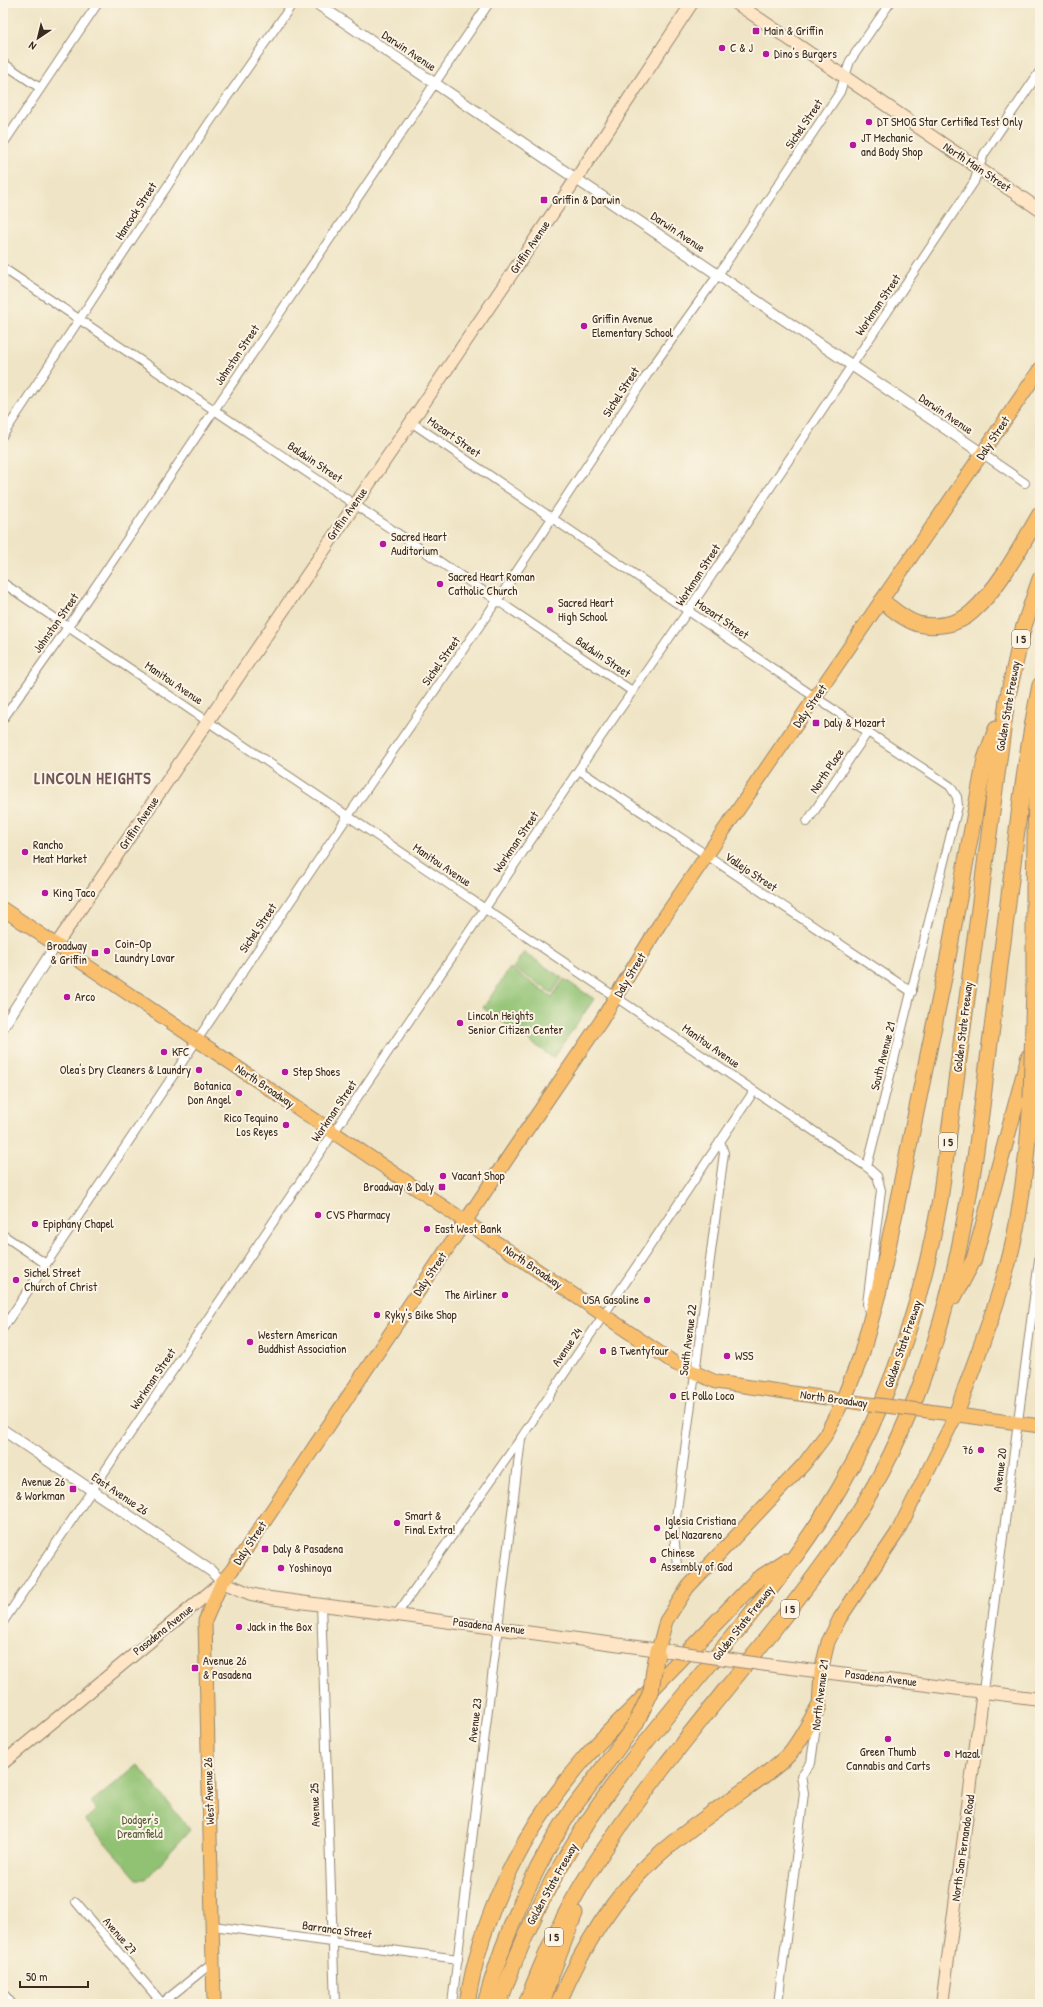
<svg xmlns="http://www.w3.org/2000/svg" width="1043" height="2007" viewBox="0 0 1043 2007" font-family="'Patrick Hand',sans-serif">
<rect width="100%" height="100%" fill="#fcf5e5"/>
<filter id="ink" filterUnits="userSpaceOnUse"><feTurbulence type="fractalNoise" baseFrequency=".025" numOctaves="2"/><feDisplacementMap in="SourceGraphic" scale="8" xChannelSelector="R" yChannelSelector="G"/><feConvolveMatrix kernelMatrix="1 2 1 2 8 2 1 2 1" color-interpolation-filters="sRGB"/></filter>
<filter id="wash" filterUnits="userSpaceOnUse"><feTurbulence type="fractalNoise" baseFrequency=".012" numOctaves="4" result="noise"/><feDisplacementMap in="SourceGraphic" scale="16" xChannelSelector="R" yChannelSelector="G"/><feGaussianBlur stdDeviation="0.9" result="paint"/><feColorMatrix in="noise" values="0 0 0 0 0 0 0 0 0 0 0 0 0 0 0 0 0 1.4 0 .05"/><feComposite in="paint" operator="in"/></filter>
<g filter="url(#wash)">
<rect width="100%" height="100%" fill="#efe4c5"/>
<g fill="#91c273" stroke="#667648">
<path d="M524,952L562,978L552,993L513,968Z"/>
<path d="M510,968L552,997L564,979L594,999L553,1058L483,1008Z"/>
<path d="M138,1765L190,1830L146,1879H137L85,1820L96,1810L91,1803Z"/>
</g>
</g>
<g filter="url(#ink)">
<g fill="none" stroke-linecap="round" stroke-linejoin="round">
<defs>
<g id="minor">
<path d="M3,63L40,88"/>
<path d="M3,144L98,3"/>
<path d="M3,268L632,691"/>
<path d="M411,422L816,698L950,786L957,797L958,806L867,1167"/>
<path d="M3,435L209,123L293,3"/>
<path d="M983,454L1025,483"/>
<path d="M3,583L867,1167L877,1176L881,1190L867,1304L870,1316"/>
<path d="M3,719L68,627L489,3"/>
<path d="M579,770L912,992"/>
<path d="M807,822L867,733"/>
<path d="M3,1235L46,1264"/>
<path d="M3,1328L348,816L505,589L653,366L718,275L840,92L850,61L890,3"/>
<path d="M677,1566L674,1533L724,1153L720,1141"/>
<path d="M321,1604L335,2004"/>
<path d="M397,1614L521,1438L754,1091"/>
<path d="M3,1622L598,741L688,611L974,182L984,154L1040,71"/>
<path d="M983,1691L1040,1252"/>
<path d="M76,1902L162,2003"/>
<path d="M213,1926L458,1959"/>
<path d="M3,1993L12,2004"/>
<path d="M161,2004L213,1962"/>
<path d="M452,2004L521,1439"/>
<path d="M778,2004L804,1793L801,1776L811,1763L817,1718"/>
</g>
<g id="tertiary">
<path d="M316,3L983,454"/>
<path d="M3,1027L56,945"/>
<path d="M3,1430L211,1571L222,1582"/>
</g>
<g id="secondary">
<path d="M736,3L1040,210"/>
<path d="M56,945L576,179L692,3"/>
<path d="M767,1665L1040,1699"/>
<path d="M3,1763L222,1582L251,1594L270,1598L667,1651"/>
<path d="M942,2004L983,1691"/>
</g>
<g id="primary">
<path d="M3,909L676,1364L716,1382L861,1403"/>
<path d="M928,1411L1040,1426"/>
<path d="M658,1650L666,1621L688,1587L804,1464L825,1436L843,1401"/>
<path d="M819,1706L821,1671L828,1642L840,1618L897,1533L956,1415"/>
<path d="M214,2004L205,1621L222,1582L232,1570L513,1150L601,1021L659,925L1040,369"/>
</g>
<g id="motorway">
<path d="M882,601C893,609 904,620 918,624C936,628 958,625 972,612C1000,587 1021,546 1040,514"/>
<path d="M1034,985V891L1037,740"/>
<path d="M954,1297L974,1259L1029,1056"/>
<path d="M843,1401L861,1356L879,1290L945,973L985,759L996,729"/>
<path d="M956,1415C976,1357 1001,1299 1014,1239C1024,1192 1028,1145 1031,1098"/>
<path d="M654,1669L658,1650"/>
<path d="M467,2004C481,1913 524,1829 584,1759C604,1735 629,1713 651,1690C687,1653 722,1616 758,1579L786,1561"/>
<path d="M485,2004C504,1934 531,1873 570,1812"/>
<path d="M499,2004C520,1943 546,1886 581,1832C652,1721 750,1628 822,1517C884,1421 920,1312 940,1200L1007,700L1023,629L1040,579"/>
<path d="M526,2004C543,1959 563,1914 589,1873C643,1787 711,1709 774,1629C817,1574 860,1518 891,1454C948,1337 970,1210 985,1082C994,1012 1003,942 1012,872C1019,810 1027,747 1040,685"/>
<path d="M542,2004L550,1978L575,1913"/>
<path d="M558,2004C581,1950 611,1899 654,1859C684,1831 719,1809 751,1785C764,1775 780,1765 791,1752C802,1738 810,1722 819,1706"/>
</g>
</defs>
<use href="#minor" stroke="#958772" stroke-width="10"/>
<use href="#tertiary" stroke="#958772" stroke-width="12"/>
<use href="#secondary" stroke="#958772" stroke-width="14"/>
<use href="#primary" stroke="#958772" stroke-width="15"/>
<use href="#motorway" stroke="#958772" stroke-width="17"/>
<use href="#minor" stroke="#fff" stroke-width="8"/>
<use href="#tertiary" stroke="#fff" stroke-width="10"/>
<use href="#secondary" stroke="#fde5c5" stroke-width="12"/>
<use href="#primary" stroke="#f9bf6d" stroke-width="13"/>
<use href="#motorway" stroke="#f9bf6d" stroke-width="15"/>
<defs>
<path id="secondary-bridge" d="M670,1651L767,1665"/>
<path id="primary-bridge" d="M861,1403L928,1411"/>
<g id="motorway-bridge">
<path d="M1031,1098L1034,985"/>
<path d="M570,1812L635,1725L651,1692L654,1669"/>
</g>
</defs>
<use href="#secondary-bridge" stroke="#958772" stroke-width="14" stroke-linecap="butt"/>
<use href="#primary-bridge" stroke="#958772" stroke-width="15" stroke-linecap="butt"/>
<use href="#motorway-bridge" stroke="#958772" stroke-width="17" stroke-linecap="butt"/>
<use href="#secondary-bridge" stroke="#fde5c5" stroke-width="12"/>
<use href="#primary-bridge" stroke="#f9bf6d" stroke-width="13"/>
<use href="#motorway-bridge" stroke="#f9bf6d" stroke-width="15"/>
</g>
</g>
<g fill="#b5179e" stroke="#fcf5e5" stroke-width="1.5">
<rect x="752" y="27" width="8" height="8" rx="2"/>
<circle cx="722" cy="48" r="4"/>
<circle cx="766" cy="54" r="4"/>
<circle cx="869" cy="122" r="4"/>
<circle cx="853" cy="145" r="4"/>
<rect x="540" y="196" width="8" height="8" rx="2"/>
<circle cx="584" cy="326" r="4"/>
<circle cx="383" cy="544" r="4"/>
<circle cx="440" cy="584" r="4"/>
<circle cx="550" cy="610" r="4"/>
<rect x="812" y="719" width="8" height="8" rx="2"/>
<circle cx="25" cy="852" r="4"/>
<circle cx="45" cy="893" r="4"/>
<circle cx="107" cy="951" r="4"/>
<rect x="91" y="949" width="8" height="8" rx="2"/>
<circle cx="67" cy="997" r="4"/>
<circle cx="460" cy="1023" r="4"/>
<circle cx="164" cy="1052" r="4"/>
<circle cx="199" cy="1070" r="4"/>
<circle cx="285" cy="1072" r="4"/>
<circle cx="239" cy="1093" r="4"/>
<circle cx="286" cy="1125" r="4"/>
<circle cx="443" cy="1176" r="4"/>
<rect x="438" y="1183" width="8" height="8" rx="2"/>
<circle cx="318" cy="1215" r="4"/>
<circle cx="35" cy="1224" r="4"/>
<circle cx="427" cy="1229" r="4"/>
<circle cx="16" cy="1280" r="4"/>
<circle cx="505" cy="1295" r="4"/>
<circle cx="647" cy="1300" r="4"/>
<circle cx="377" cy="1315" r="4"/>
<circle cx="250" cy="1342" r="4"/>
<circle cx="603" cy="1351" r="4"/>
<circle cx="727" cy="1356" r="4"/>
<circle cx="673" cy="1396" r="4"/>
<circle cx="981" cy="1450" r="4"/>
<rect x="69" y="1485" width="8" height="8" rx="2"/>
<circle cx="397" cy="1523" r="4"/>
<circle cx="657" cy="1528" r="4"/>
<rect x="261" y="1545" width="8" height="8" rx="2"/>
<circle cx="653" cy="1560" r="4"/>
<circle cx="281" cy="1568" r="4"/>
<circle cx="239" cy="1627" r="4"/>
<rect x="191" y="1664" width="8" height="8" rx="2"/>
<circle cx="888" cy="1739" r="4"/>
<circle cx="947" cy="1754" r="4"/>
</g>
<g text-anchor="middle" stroke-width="4" stroke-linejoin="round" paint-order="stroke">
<g fill="#fcf5e5" stroke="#75675a" stroke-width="1">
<rect x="1012" y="630" width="18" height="18" rx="3"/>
<rect x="939" y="1133" width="18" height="18" rx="3"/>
<rect x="781" y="1600" width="18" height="18" rx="3"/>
<rect x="545" y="1928" width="18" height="18" rx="3"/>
</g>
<g font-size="11" font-weight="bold" fill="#3b2a1e">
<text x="1021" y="643">I 5</text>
<text x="948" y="1146">I 5</text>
<text x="790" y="1613">I 5</text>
<text x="554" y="1941">I 5</text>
</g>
<g font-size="12" fill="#3b2a1e" stroke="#fcf5e5" text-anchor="start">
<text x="764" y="35">Main &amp; Griffin</text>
<text x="730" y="52">C &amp; J</text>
<text x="774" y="58">Dino's Burgers</text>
<text x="877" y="126">DT SMOG Star Certified Test Only</text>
<text x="861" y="142">JT Mechanic<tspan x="861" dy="14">and Body Shop</tspan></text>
<text x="552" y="204">Griffin &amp; Darwin</text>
<text x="592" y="323">Griffin Avenue<tspan x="592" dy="14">Elementary School</tspan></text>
<text x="391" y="541">Sacred Heart<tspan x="391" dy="14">Auditorium</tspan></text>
<text x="448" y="581">Sacred Heart Roman<tspan x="448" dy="14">Catholic Church</tspan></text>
<text x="558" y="607">Sacred Heart<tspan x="558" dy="14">High School</tspan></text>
<text x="824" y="727">Daly &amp; Mozart</text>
<text x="33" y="849">Rancho<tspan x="33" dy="14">Meat Market</tspan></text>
<text x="53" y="897">King Taco</text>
<text x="115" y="948">Coin-Op<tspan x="115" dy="14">Laundry Lavar</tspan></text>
<text x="87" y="950" text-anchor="end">Broadway<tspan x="87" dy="14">&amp; Griffin</tspan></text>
<text x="75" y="1001">Arco</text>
<text x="468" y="1020">Lincoln Heights<tspan x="468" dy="14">Senior Citizen Center</tspan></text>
<text x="172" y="1056">KFC</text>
<text x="191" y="1074" text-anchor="end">Olea's Dry Cleaners &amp; Laundry</text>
<text x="293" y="1076">Step Shoes</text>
<text x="231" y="1090" text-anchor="end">Botanica<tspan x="231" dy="14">Don Angel</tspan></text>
<text x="278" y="1122" text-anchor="end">Rico Tequino<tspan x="278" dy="14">Los Reyes</tspan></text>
<text x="451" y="1180">Vacant Shop</text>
<text x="434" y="1191" text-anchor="end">Broadway &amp; Daly</text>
<text x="326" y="1219">CVS Pharmacy</text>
<text x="43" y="1228">Epiphany Chapel</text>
<text x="435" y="1233">East West Bank</text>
<text x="24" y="1277">Sichel Street<tspan x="24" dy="14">Church of Christ</tspan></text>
<text x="497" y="1299" text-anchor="end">The Airliner</text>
<text x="639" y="1304" text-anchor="end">USA Gasoline</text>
<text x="385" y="1319">Ryky's Bike Shop</text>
<text x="258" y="1339">Western American<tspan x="258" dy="14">Buddhist Association</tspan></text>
<text x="611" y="1355">B Twentyfour</text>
<text x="735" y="1360">WSS</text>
<text x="681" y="1400">El Pollo Loco</text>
<text x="973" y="1454" text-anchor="end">76</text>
<text x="65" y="1486" text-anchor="end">Avenue 26<tspan x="65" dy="14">&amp; Workman</tspan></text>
<text x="405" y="1520">Smart &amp;<tspan x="405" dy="14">Final Extra!</tspan></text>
<text x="665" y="1525">Iglesia Cristiana<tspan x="665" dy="14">Del Nazareno</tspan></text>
<text x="273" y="1553">Daly &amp; Pasadena</text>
<text x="661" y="1557">Chinese<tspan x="661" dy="14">Assembly of God</tspan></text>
<text x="289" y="1572">Yoshinoya</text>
<text x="247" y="1631">Jack in the Box</text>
<text x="203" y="1665">Avenue 26<tspan x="203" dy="14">&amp; Pasadena</tspan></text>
<text x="888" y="1756" text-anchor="middle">Green Thumb<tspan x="888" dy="14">Cannabis and Carts</tspan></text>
<text x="955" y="1758">Mazal</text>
</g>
<g font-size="12" fill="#3b2a1e" stroke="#fcf5e5">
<text transform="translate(409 51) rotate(34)" y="4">Darwin Avenue</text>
<text transform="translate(804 124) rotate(-56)" y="4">Sichel Street</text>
<text transform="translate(977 167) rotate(34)" y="4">North Main Street</text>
<text transform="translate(136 211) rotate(-57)" y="4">Hancock Street</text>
<text transform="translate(678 232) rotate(34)" y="4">Darwin Avenue</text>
<text transform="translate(530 247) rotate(-56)" y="4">Griffin Avenue</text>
<text transform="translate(878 305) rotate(-56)" y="4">Workman Street</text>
<text transform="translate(237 355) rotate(-56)" y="4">Johnston Street</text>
<text transform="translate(621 392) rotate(-57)" y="4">Sichel Street</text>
<text transform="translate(946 414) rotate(34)" y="4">Darwin Avenue</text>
<text transform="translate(454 437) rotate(35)" y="4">Mozart Street</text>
<text transform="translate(993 438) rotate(-56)" y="4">Daly Street</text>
<text transform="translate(315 462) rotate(34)" y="4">Baldwin Street</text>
<text transform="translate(347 514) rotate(-55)" y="4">Griffin Avenue</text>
<text transform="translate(698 575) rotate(-57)" y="4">Workman Street</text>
<text transform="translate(722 619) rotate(34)" y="4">Mozart Street</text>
<text transform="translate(56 623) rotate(-55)" y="4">Johnston Street</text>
<text transform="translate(603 657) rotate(34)" y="4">Baldwin Street</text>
<text transform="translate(441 661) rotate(-55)" y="4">Sichel Street</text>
<text transform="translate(174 683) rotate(34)" y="4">Manitou Avenue</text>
<text transform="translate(810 706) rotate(-55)" y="4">Daly Street</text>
<text transform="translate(1008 706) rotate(-80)" y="4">Golden State Freeway</text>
<text transform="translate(827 771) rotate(-56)" y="4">North Place</text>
<text transform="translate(139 823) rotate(-56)" y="4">Griffin Avenue</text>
<text transform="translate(516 842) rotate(-56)" y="4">Workman Street</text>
<text transform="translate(442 865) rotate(34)" y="4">Manitou Avenue</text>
<text transform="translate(751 872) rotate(34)" y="4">Vallejo Street</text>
<text transform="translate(258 928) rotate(-56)" y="4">Sichel Street</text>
<text transform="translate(630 975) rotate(-59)" y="4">Daly Street</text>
<text transform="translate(963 1027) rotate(-83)" y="4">Golden State Freeway</text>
<text transform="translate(711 1046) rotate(35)" y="4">Manitou Avenue</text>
<text transform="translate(883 1056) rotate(-76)" y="4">South Avenue 21</text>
<text transform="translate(265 1086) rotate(34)" y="4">North Broadway</text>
<text transform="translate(334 1111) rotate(-56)" y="4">Workman Street</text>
<text transform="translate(533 1267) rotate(34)" y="4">North Broadway</text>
<text transform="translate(430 1274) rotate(-56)" y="4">Daly Street</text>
<text transform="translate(688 1340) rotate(-83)" y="4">South Avenue 22</text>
<text transform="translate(903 1344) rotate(-71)" y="4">Golden State Freeway</text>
<text transform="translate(567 1347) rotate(-56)" y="4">Avenue 24</text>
<text transform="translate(153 1379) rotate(-56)" y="4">Workman Street</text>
<text transform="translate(834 1399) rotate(8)" y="4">North Broadway</text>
<text transform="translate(1000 1470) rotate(-83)" y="4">Avenue 20</text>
<text transform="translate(120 1494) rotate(34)" y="4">East Avenue 26</text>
<text transform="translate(250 1543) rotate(-56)" y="4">Daly Street</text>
<text transform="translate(743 1623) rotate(-52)" y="4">Golden State Freeway</text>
<text transform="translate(489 1626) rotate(7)" y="4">Pasadena Avenue</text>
<text transform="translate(163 1630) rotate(-39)" y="4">Pasadena Avenue</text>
<text transform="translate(881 1678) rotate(7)" y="4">Pasadena Avenue</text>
<text transform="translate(820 1695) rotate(-83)" y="4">North Avenue 21</text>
<text transform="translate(475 1720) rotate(-83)" y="4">Avenue 23</text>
<text transform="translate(209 1791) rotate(-92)" y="4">West Avenue 26</text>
<text transform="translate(315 1805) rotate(-92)" y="4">Avenue 25</text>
<text transform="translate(963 1848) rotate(-82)" y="4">North San Fernando Road</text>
<text transform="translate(552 1884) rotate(-61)" y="4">Golden State Freeway</text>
<text transform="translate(337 1930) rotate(8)" y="4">Barranca Street</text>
<text transform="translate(120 1936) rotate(49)" y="4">Avenue 27</text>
</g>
<g font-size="12" fill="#555838" stroke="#fcf5e5">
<text x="140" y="1824">Dodger's<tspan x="140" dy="14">Dreamfield</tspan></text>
</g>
<g font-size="16" font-weight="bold" letter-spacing="1" fill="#715559" stroke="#fcf5e5">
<text x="93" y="784">LINCOLN HEIGHTS</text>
</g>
</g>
<rect width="1043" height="2007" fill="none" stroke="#fcf5e5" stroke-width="16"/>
<g transform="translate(38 38) rotate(215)" stroke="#fcf5e5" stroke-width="3" paint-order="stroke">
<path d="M0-3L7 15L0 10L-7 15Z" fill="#3b2a1e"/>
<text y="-6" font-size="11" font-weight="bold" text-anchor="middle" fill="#3b2a1e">N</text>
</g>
<path d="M20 1981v6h68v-6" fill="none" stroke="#3b2a1e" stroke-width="2"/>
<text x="26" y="1981" font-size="12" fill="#3b2a1e" stroke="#fcf5e5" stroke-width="3" paint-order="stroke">50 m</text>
</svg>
